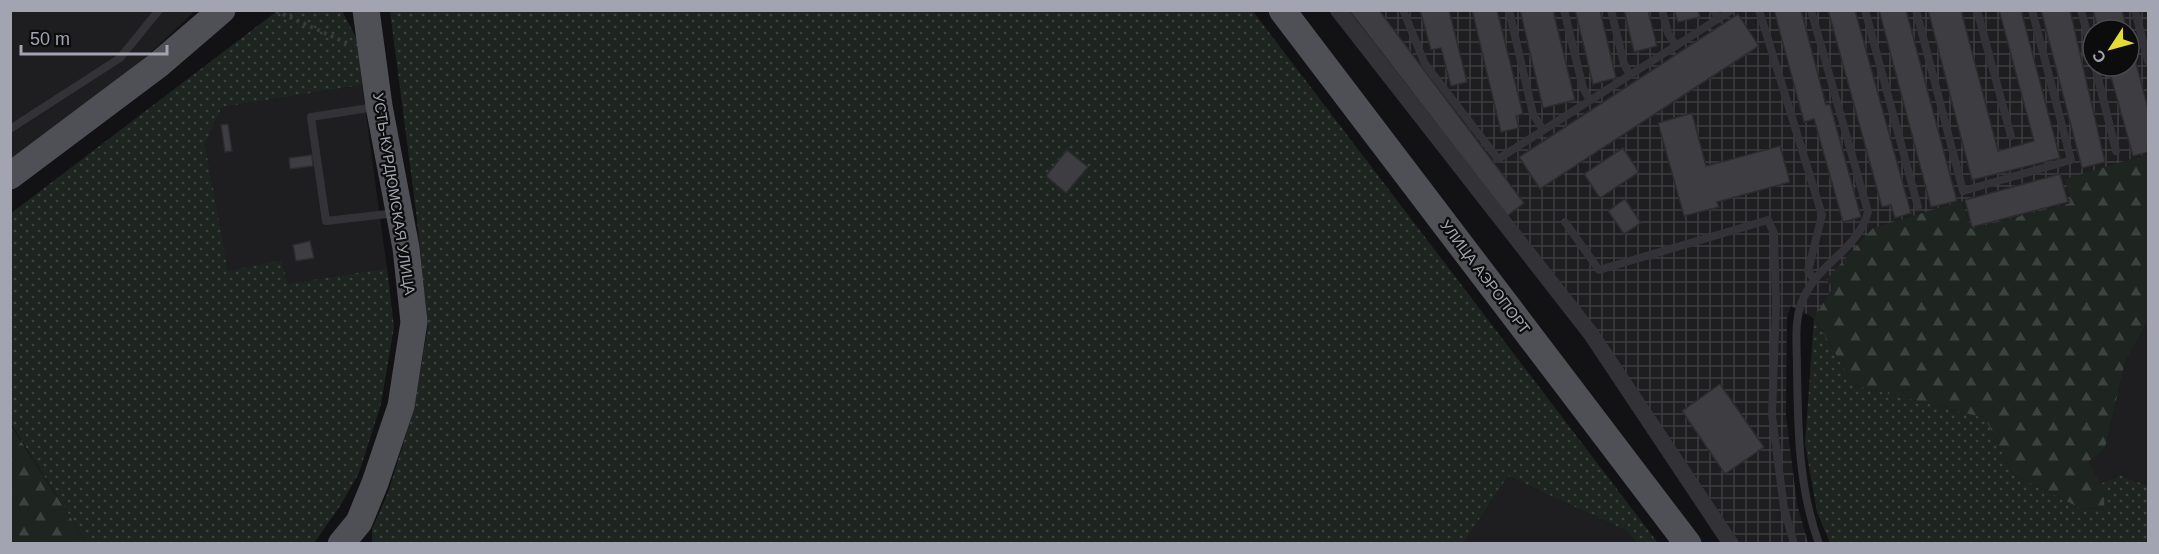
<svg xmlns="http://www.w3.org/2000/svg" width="2159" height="554" viewBox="0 0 2159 554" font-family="Helvetica,sans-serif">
<defs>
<pattern id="industrial-grid" width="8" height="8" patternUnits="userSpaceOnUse" patternTransform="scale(1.5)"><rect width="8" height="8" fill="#1e1d1f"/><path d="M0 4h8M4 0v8" fill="none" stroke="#3c3b3d"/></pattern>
<pattern id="grass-dots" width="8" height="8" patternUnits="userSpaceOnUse" patternTransform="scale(1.5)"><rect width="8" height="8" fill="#1e2521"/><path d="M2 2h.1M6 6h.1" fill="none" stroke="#3c423f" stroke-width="1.8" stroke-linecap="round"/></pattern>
<pattern id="forest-firs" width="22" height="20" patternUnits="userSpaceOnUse" patternTransform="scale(1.5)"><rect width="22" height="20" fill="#1e2521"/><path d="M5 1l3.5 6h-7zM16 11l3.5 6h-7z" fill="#3c423f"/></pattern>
</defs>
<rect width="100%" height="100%" fill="#121113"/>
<g fill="#1e1d1f">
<path d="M11,11H195L147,56L11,161Z"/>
<path d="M362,85L387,268L287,284L282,260L228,272L205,144L222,107Z"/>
<path d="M2148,320V486L2120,475L2100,484L2089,460L2105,448L2125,363Z"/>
<path d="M1508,476L1627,531L1637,543L1463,544Z"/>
</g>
<path fill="url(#industrial-grid)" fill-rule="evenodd" d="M1342,11H2148V154L2066,179L2071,203L1971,230L1962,201L1826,280L1834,287L1814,318L1791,306L1787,317L1786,416L1797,504L1808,543H1740L1595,328ZM2093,30H2129V66H2093Z"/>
<g fill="url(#grass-dots)">
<path d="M1252,10L1658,543H1637L1627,531L1508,476L1463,544H372V529L388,493L413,412L428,326L416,211L390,11Z"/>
<path d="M277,11H342L358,41L362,85L222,107L205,144L228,271L282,260L287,284L387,268L394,327L381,404L359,473L340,506L314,543H87L11,424L10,214Z"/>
<path d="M1814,318L1854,385L1985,418L2013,474L2080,508L2104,509L2105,493L2100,484L2120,475L2148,486V543L1983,544L1982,542L1973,544L1830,543L1817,512L1805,444Z"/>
</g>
<g fill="url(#forest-firs)">
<path d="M2148,154V320L2125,363L2105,448L2089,461L2105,493L2104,509L2080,508L2013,474L1985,418L1854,385L1814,318L1833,287L1826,280L1873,228L1962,201L1971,229L2071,203L2065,179Z"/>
<path d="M10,424L87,543H11Z"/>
</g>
<g fill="#3e3e42" stroke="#2c2b2e" stroke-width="1.5">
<path d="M1349,10H1379L1524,203L1507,216Z"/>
<path d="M1420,10H1449L1467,82L1451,86L1441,48L1431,50Z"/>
<path d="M1472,10H1497L1523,114L1516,116L1519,128L1501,132Z"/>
<path d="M1520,10H1553L1575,100L1543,108Z"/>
<path d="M1575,10H1600L1616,78L1593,84Z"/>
<path d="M1624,10H1648L1657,46L1634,52Z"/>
<path d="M1674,10H1698L1700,17L1678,22Z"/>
<path d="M1774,10H1801L1826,105L1830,104L1861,217L1843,222L1814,119L1804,122Z"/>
<path d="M1828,10H1855L1911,213L1895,218L1891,205L1882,207Z"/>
<path d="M1879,10H1906L1957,201L1931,207Z"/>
<path d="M1928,10H1961L1998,151L2034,141L1999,10H2021L2060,158L1972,180Z"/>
<path d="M2041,10H2070L2105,162L2082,168Z"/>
<path d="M2093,10H2122L2127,30H2098Z"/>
<path d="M1738,14L1759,46L1540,189L1519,157Z"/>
<path d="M2129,37L2148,108V152L2133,156L2108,66H2129Z"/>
<path d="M1692,113L1706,166L1780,146L1790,182L1717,202L1719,207L1684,216L1658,123Z"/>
<path d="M228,124L232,151L225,152L221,125Z"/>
<path d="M1623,148L1639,172L1600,198L1584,174Z"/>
<path d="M1067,150L1088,167L1066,193L1046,176Z"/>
<path d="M312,155L313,166L290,169L289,158Z"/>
<path d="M2060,174L2068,202L1972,227L1965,200Z"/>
<path d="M1625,199L1641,223L1624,234L1608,211Z"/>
<path d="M310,241L314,258L296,261L293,245Z"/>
<path d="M1720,384L1764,447L1725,474L1682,411Z"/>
</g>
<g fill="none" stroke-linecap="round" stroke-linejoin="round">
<path stroke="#39393e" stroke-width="4" stroke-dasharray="3 4.5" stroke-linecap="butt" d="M276,11L349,44"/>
<g stroke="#333237" stroke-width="8">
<path d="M1403,10L1425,64L1498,159L1732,10"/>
<path d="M1509,10L1533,114L1543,130"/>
<path d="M1564,10L1583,88L1590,100"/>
<path d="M1611,10L1624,64L1630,75"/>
<path d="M1662,10L1668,33L1676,46"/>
<path d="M1713,10L1719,19"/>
<path d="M1759,10L1822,215L1808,271L1814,279"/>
<path d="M1811,10L1868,212C1858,249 1821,262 1805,295C1793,317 1797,343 1797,367C1798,428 1798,486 1819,544"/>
<path d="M1865,10L1918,207"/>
<path d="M1916,10L1963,191L2071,160L2032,10"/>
<path d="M1977,10L2011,136"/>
<path d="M2081,10L2093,56"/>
<path d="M2135,10L2148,61"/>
<path d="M2095,66L2116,151"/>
<path d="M375,107L311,117L326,221L396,213"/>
<path d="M10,129L120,58L159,10"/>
<path d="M1565,222L1599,270L1768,220L1774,233L1776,306L1772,415L1784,508L1794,544"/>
</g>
<path stroke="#333237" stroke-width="16" d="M1338,10L1591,334L1731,544"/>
<g stroke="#4f4f56" stroke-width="27">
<path d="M1282,10L1688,544"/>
<path d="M10,176L158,65L222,10"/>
<path d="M341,544L359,522L375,483L401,406L414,322L406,248L379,106L366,10"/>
</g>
</g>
<g text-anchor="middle" stroke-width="4.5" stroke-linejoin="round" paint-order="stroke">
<g font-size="15" fill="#a3a4b2" stroke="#0d0c0d">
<text transform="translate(394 194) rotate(81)" y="5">УСТЬ-КУРДЮМСКАЯ УЛИЦА</text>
<text transform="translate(1485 277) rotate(53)" y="5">УЛИЦА АЭРОПОРТ</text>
</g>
</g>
<rect width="2159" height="554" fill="none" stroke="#a3a4b2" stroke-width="24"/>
<g transform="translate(2111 48) rotate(234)"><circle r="28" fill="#0d0c0d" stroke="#49494f" stroke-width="1.5"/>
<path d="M0-4.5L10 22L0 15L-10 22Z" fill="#e4db38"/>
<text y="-9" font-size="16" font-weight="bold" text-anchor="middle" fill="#a3a4b2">С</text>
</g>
<path d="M21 45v9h146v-9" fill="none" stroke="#a3a4b2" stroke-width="3"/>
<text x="30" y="45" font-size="18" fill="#a3a4b2" stroke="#0d0c0d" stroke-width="4.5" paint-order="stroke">50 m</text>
</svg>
